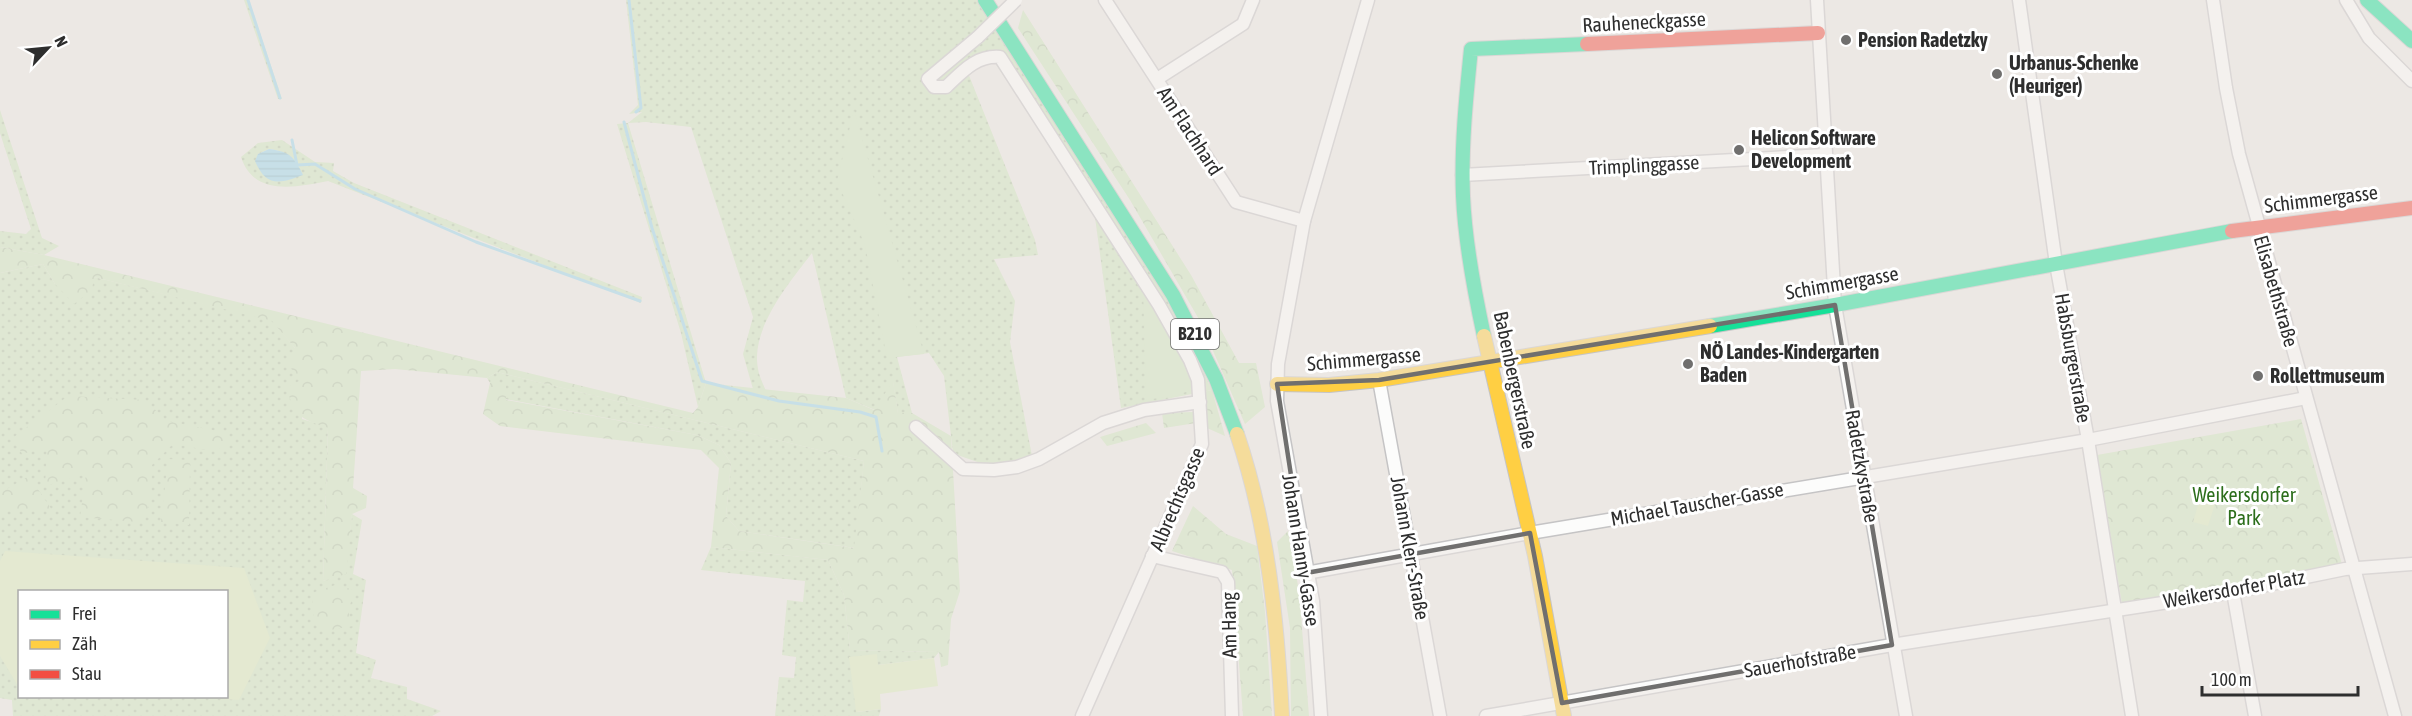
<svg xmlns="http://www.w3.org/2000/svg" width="2412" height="716" viewBox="0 0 2412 716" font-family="'Asap Condensed',sans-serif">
<defs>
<pattern id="grass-dots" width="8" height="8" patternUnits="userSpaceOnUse" patternTransform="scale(1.5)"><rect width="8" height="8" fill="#cee6be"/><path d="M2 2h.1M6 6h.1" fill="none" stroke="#b1c6a4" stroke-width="1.8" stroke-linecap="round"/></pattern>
<pattern id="forest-crowns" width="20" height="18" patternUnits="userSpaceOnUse" patternTransform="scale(1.5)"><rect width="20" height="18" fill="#cee6be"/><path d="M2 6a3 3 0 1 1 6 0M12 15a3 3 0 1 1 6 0" fill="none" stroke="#b1c6a4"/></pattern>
<pattern id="water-rules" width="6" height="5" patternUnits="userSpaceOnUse" patternTransform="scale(1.5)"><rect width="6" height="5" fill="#99d6ec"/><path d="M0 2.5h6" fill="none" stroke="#84b8cb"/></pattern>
</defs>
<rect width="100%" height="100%" fill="#ece8e4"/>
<g fill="url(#grass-dots)" fill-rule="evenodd">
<path d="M244,0H249L282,99H278Z"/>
<path d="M626,0H977L1170,302L1212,390L1121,408L1094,210L993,60L968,73L1035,240L1038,255L994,259L1015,301L1010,342L1032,456C1003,473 981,464 953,453L944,376L929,353L897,357L912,413L898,414L893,382L875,410L846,398L812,253C789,283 750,329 758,369C759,376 763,384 766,391L753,389L743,354L753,317L691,127L646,122L628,123L706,383L698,407L681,333L617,124L628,123L642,112L629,114L638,105Z"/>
<path d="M0,110L42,238L59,246L44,255L0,247V231L26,234L31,229L0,133Z"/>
<path d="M282,140L315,162L334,163L333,171L354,183L642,297L641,303L328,181C296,187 254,197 241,157L258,143ZM269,149C289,152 295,158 302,175L258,154Z"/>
<path d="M43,264L55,284L94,277L272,320L295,348L302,380V419L328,427L323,581L345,573L352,514L362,520L353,574L366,580L356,653L376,660L371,678L407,687V699L441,711L432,716H13L12,700L0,698V273ZM20,592H226V696H20Z"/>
<path d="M497,372L864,461L855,548L739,531L726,516L731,463L719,445L697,435L505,399L506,383H490L487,378Z"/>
<path d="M711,547L828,560L844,595L850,650L939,652L934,658L878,665L857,712L881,709L879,716H775L779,677L794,678L796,657L782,655L787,600L803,602L805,581L701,570Z"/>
</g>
<g fill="url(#forest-crowns)">
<path d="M1023,10L1191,275L1239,363H1256L1265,407L1245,424L1200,321L1130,200L1018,28Z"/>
<path d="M0,247L44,255L693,413L698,407L706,383L846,398L874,410L893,381L898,413H912L951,436L960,591L951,619L948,665L941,667L939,652L850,650L844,595L828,560L711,547L719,468L701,450L500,426L483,414L490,383H506V400L697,435L719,445L731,463L726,516L739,531L854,548L864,461L497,372L487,378L395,369L361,371L353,488L367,496L366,508L352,514L346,574L323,581L328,428C301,419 293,416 287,387L301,380L288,365L295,348L272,321L94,277L92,290L74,304L55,284L43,264L0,273Z"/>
<path d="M1212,390L1225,436L1207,428L1203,392Z"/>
<path d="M68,396L145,400L167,421L217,431L235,444L212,451L173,444L152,465L151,503L138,522L80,517L86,474L45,486L47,447L22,454L14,437Z"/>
<path d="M1193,412L1196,423L1164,428L1162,413Z"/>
<path d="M2301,419L2343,568L2122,604L2097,455Z"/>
<path d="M1146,423L1156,433L1107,446L1100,437Z"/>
<path d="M168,459L190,460L189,525L161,522Z"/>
<path d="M29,476L52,510L0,509V493Z"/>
<path d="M1193,506L1226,534L1257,546L1265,612L1272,716H1243L1232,570L1172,551Z"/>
<path d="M1288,531L1299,591L1309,716H1291L1290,628L1277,542Z"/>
<path d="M335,585L355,590L348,611L353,626L324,631L314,621L312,593Z"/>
</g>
<g fill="#cee6be">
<path d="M854,110L924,354L887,358L865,245L837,181Z"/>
<path d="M1143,285L1163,320L1194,380L1191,390L1178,395L1146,400Z"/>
</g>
<g fill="#d9eabb">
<path d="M2200,499L2215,504L2208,526L2193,522Z"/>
<path d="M5,551L244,568L270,638L239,700L181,697L226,696V592H20L19,686H18L0,656V561Z"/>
<path d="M877,654L878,665L934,658L938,686L880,694L881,709L856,712L849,657Z"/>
</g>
<path fill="url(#water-rules)" d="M269,149C291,152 294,157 303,175C279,184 266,187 255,161L258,154Z"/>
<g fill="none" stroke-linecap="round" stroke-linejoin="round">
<g stroke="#99d6ec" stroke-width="3">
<path d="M248,0L280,98"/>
<path d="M629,0L641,108L636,112"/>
<path d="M624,122L652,228L702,381L779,401L860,412L876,417L882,451"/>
<path d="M292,140L297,165L315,164L355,189L476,242L640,301"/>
</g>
<defs>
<g id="street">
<path d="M1105,0L1236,202L1304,221"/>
<path d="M1817,0L1835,305L1906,716"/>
<path d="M2019,0L2056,264L2088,440L2132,716"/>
<path d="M2213,0L2226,88L2239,154L2395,716"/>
<path d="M2346,0L2369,38L2412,81"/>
<path d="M978,37L928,79L934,87H946C962,72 976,55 1000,57L1159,305L1190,360L1198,380L1202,444L1082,716"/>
<path d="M1157,79L1243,24L1253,0"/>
<path d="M1462,175L1825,155"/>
<path d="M1379,380L1440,716"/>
<path d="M916,427L963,469L994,470L1017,467L1039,459L1103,423L1144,410L1200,402"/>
<path d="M1152,556L1222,572L1228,582L1232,716"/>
<path d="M1306,573L1530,533L2088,440L2306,398"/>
<path d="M2233,592L2255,716"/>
<path d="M1321,716L1313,601L1277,401L1278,364L1304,221L1368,0"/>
<path d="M1486,716L1892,645L2233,592L2345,569L2412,564"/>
</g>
<g id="fast">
<path d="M985,0L1173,295L1216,379L1237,434"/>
<path d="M2367,0L2412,41"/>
<path d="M1710,326L1835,305L2232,231"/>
<path d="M1484,336C1474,290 1465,243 1463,196C1461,147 1466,98 1471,49L1587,44"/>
</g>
<g id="slow">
<path d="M1484,336L1535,556L1564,716"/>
<path d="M1277,384L1329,385L1379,380L1710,326"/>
<path d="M1237,434C1268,525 1277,621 1282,716"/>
</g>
<g id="jam">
<path d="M1587,44L1818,33"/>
<path d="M2232,231L2412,208"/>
</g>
</defs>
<use href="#street" stroke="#c5c4c5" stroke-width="15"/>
<use href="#fast" stroke="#c5c4c5" stroke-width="16"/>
<use href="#slow" stroke="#c5c4c5" stroke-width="16"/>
<use href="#jam" stroke="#c5c4c5" stroke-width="16"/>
<use href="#street" stroke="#fcfcfb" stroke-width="12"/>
<use href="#fast" stroke="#16e098" stroke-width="14"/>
<use href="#slow" stroke="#ffcf43" stroke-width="14"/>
<use href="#jam" stroke="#f24e42" stroke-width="14"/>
<defs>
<path id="street-bridge" d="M978,37L1016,0"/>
</defs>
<use href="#street-bridge" stroke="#c5c4c5" stroke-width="15" stroke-linecap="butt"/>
<use href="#street-bridge" stroke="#fcfcfb" stroke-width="12"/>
</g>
<path d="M0 0H2412V716H0ZM1835,305L1892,645L1562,703L1530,533L1306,573L1277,384L1379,380Z" fill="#ece8e4" fill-opacity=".55" fill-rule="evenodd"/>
<path fill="none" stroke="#706f6e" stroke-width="4.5" stroke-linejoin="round" d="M1835,305L1892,645L1562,703L1530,533L1306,573L1277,384L1379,380Z"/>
<g fill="#706f6e" stroke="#fff" stroke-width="2">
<circle cx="1846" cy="40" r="6"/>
<circle cx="1997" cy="74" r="6"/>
<circle cx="1739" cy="150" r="6"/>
<circle cx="1688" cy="364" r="6"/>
<circle cx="2258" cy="376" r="6"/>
</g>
<g text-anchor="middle" stroke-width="6" stroke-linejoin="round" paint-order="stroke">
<rect fill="#fff" stroke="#6d6d6d" stroke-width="1.5" x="1171" y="319" width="48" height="30" rx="4.5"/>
<g font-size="18" font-weight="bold" fill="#2e2e2e">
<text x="1195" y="340">B210</text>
</g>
<g font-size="20" fill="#2e2e2e" stroke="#fff">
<text transform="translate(1644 22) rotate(-3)" y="7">Rauheneckgasse</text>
<text transform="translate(1190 131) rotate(57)" y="7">Am Flachhard</text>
<text transform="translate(1644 165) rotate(-3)" y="7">Trimplinggasse</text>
<text transform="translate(2321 199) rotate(-7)" y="7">Schimmergasse</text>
<text transform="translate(1842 283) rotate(-10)" y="7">Schimmergasse</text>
<text transform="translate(2276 291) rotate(74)" y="7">Elisabethstraße</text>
<text transform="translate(2073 358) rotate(80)" y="7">Habsburgerstraße</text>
<text transform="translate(1364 359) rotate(-5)" y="7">Schimmergasse</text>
<text transform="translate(1515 380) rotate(78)" y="7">Babenbergerstraße</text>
<text transform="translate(1862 466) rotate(80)" y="7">Radetzkystraße</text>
<text transform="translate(1177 499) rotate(-67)" y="7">Albrechtsgasse</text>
<text transform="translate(1697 504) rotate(-10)" y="7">Michael Tauscher-Gasse</text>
<text transform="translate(1410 548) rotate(80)" y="7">Johann Klerr-Straße</text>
<text transform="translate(1301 550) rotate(81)" y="7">Johann Hanny-Gasse</text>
<text transform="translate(2234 589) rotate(-10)" y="7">Weikersdorfer Platz</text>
<text transform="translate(1229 625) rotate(-91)" y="7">Am Hang</text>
<text transform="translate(1800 661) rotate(-10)" y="7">Sauerhofstraße</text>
</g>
<g font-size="20" font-weight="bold" fill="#2e2e2e" stroke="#fff" text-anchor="start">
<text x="1858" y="47">Pension Radetzky</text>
<text x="2009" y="70">Urbanus-Schenke<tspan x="2009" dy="23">(Heuriger)</tspan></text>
<text x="1751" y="145">Helicon Software<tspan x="1751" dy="23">Development</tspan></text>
<text x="1700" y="359">NÖ Landes-Kindergarten<tspan x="1700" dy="23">Baden</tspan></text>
<text x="2270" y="383">Rollettmuseum</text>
</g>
<g font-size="20" fill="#2c6e1b" stroke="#fff">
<text x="2244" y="502">Weikersdorfer<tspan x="2244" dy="23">Park</tspan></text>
</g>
</g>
<rect x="18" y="590" width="210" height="108" fill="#ffffff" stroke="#ababab" stroke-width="1.5"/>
<rect x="30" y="610" width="30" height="9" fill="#16e098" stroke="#ababab" stroke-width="1.5"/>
<text x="72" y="620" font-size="18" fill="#2e2e2e">Frei</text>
<rect x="30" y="640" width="30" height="9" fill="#ffcf43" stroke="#ababab" stroke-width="1.5"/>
<text x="72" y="650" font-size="18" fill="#2e2e2e">Zäh</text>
<rect x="30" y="670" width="30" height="9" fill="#f24e42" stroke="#ababab" stroke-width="1.5"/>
<text x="72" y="680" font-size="18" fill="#2e2e2e">Stau</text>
<g transform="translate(48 48) rotate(64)" stroke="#ffffff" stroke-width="4.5" paint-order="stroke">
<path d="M0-4.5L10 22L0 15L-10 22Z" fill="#2e2e2e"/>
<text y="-9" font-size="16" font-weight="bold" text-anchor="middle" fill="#2e2e2e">N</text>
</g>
<path d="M2202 686v9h156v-9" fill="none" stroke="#2e2e2e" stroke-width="3"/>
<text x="2211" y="686" font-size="18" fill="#2e2e2e" stroke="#ffffff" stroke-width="4.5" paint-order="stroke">100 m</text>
</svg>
